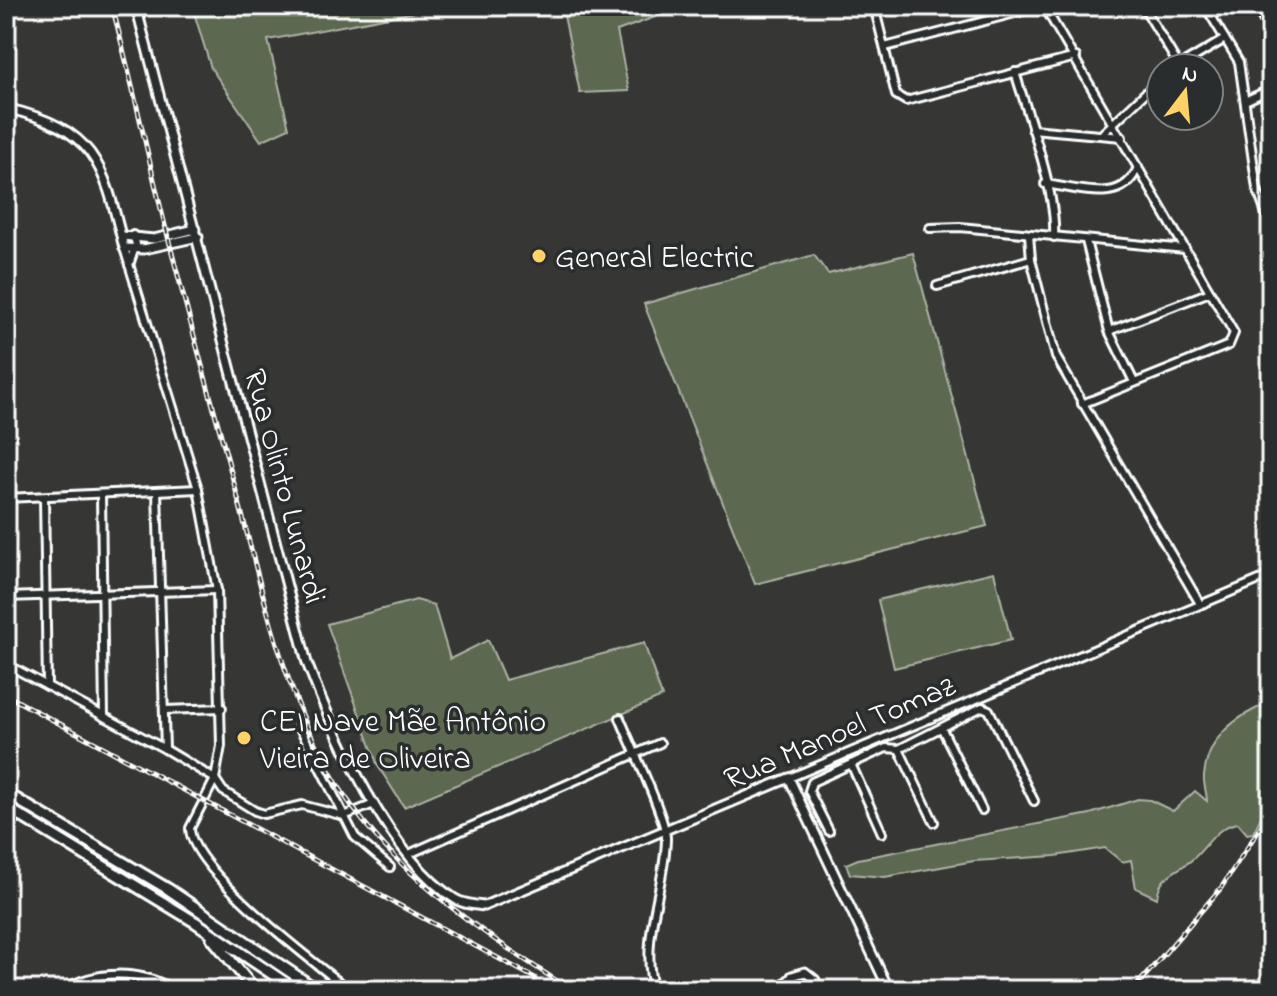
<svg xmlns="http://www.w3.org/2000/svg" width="1277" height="996" viewBox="0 0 1277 996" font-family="'Indie Flower',sans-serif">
<rect width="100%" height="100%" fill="#363634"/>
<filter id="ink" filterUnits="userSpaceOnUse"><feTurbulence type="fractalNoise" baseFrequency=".0125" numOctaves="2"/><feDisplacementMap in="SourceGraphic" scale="16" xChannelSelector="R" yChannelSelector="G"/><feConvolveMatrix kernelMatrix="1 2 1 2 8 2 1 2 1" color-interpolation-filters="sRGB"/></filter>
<g filter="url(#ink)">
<g fill="#5c684f" stroke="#aeb4a7" stroke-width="2">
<path d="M192,6H447L268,40L289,128L261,141L211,68Z"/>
<path d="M562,6H685L617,31L629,91L580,93Z"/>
<path d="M913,253L987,526L755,584L644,304L814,255L828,274Z"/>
<path d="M994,572L1011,640L894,668L878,600Z"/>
<path d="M416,600L434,605L450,659L488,640L505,680L644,643L662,697L404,807L378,766L327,624Z"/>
<path d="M1271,702V797L1253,833L1247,834L1238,823C1217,826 1209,844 1194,858C1179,872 1159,874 1157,898L1136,888L1131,860L1122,862L1105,848L1055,856L974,861L885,877L850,874L846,864L858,859L1090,814L1138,799L1150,800L1173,811L1195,791L1207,801C1207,793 1203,784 1204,776C1208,736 1236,716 1271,702Z"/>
</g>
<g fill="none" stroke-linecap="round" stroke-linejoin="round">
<defs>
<g id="minor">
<path d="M874,6L896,95L906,101L1076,57"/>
<path d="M1044,6L1234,333L1229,345L1082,404"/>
<path d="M1143,6L1179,66"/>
<path d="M1205,6L1239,62L1257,189L1271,227"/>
<path d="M1255,6L1271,32"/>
<path d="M885,47L1042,6"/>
<path d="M1176,68L1225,39"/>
<path d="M1015,72C1028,116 1057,193 1054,237"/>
<path d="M1247,100L1271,89"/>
<path d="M1032,129L1122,137"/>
<path d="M1103,133L1161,78"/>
<path d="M1045,184C1079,188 1123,206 1138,167"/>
<path d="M930,228L960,227L1185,249"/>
<path d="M1029,235L1031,259L1056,357L1199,602"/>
<path d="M1086,241L1109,331L1134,382"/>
<path d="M124,248L198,489L217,590L221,746L215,779L190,828C190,869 315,963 349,990"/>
<path d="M129,265L136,244L133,235"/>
<path d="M937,286L1031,259"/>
<path d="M1109,331L1210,292"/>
<path d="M157,491L165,749"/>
<path d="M101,494L104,717"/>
<path d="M44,497L47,686"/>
<path d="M6,498L198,489"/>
<path d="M6,597L217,590"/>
<path d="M6,664L165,749L215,779L223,791L255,811L264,814L302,805L344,816L374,804"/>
<path d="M165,710L222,708"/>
<path d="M620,718C629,741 667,820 666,839C665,888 639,941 654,990"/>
<path d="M299,726L355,837L390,867"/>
<path d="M942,729L982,810"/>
<path d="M899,749L934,822"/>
<path d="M851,764L882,833"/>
<path d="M789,778L1271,575"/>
<path d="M829,831L809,791L812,782L886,748L899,749L982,707L989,710L1034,801"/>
<path d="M409,854L660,743"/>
<path d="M63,990C94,970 141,969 173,990"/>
</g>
<g id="tertiary">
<path d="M136,6L307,663C333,732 391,860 455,899C463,904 474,905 484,906L789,778L889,990"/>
<path d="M6,108C97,130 103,163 124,248L144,249L198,237"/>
<path d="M122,236L154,239L195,229"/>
<path d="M777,990L790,979"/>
<path d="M790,990L792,976L805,972L815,980V990"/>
</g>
<g id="trunk">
<path d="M6,793L168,889L317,990"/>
<path d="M6,807L195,922L296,990"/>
<path d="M212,938L255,990"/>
</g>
</defs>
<use href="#minor" stroke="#fff" stroke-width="12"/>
<use href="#tertiary" stroke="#fff" stroke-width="13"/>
<use href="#trunk" stroke="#fff" stroke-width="15"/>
<use href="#minor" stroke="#2a2d2e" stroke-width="6"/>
<use href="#tertiary" stroke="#2a2d2e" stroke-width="7"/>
<use href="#trunk" stroke="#2a2d2e" stroke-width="9"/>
<defs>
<g id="rail">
<path d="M112,6C133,84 149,163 169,241C190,323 213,405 235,487C263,592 288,720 354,809C410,886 492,939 571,990"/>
<path d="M6,695L535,978"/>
<path d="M1133,990L1221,888L1271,811"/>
</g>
</defs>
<use href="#rail" stroke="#fff" stroke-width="5"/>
<use href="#rail" stroke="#2a2d2e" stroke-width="2" stroke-dasharray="6" stroke-linecap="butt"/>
</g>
</g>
<g fill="#ffd166" stroke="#2a2d2e" stroke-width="3">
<circle cx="539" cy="256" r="8"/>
<circle cx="244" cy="738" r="8"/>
</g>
<g text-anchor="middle" stroke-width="7" stroke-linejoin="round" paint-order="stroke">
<g font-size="32" fill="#fff" stroke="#2a2d2e" text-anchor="start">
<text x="555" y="267">General Electric</text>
<text x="260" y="731">CEI Nave Mãe Antônio<tspan x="260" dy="37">Vieira de Oliveira</tspan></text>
</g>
<g font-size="32" fill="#fff" stroke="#2a2d2e">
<text transform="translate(286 486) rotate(75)" y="11">Rua Olinto Lunardi</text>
<text transform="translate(839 731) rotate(-23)" y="11">Rua Manoel Tomaz</text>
</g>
</g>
<rect width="1277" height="996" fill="none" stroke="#2a2d2e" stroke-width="32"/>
<rect x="16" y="16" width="1245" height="964" fill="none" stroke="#fff" stroke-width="3" filter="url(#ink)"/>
<g transform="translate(1185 92) rotate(16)"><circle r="38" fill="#2a2d2e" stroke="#7f8182" stroke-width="2"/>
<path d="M0-6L14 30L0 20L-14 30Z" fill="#ffd166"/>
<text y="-12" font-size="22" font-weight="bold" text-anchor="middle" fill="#ffffff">N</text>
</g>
</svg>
